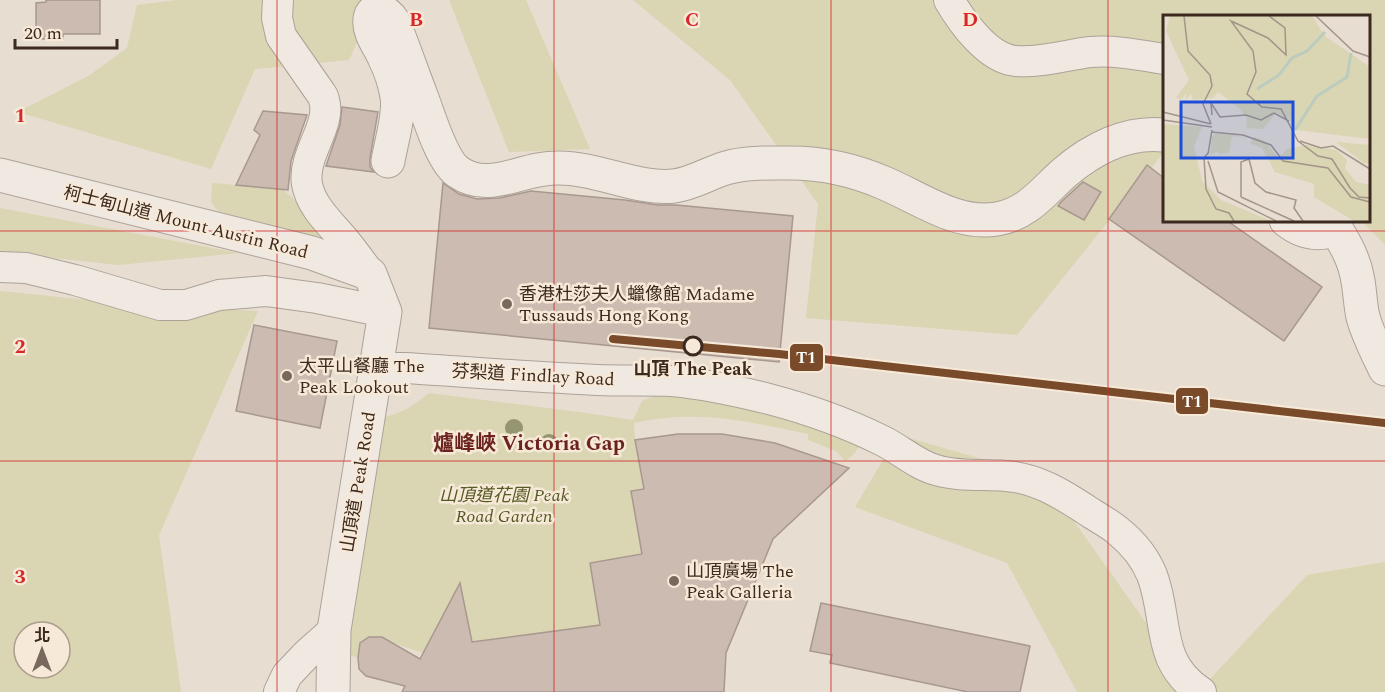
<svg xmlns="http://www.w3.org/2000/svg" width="1385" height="692" viewBox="0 0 1385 692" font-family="Spectral,'Noto Sans TC',serif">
<rect width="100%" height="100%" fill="#e7ddd0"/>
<g fill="#dad5b2" fill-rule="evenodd">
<path d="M177,0H376L349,60L255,69L211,169L18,112L90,75L127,48L137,5Z"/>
<path d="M449,0H526L590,149L509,152Z"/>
<path d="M633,0H1385V245L1362,221L1368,220V16H1164V152L1017,335L806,318L818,204L730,80Z"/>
<path d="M212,183L282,189L293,198L319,233L317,238L244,220L218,211L211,202Z"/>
<path d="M0,208L239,253L118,265L0,252Z"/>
<path d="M0,291L117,303L258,311L159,535L181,692H0ZM24,632H60V668H24Z"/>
<path d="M664,392L734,402L864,439L854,454L845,461L836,451L808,440V434C747,421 697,409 634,423L635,440L643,489L631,491L642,554L590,563L600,625L472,642L463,599L450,602L423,653L390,642L369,637L360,643L358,658L342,652L380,418C401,414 412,407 429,393L579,412L633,420L642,401Z"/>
<path d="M898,435L1042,476L1195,692H1077L1007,563L855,507Z"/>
<path d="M1385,562V692H1198L1307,575Z"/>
</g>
<g fill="#cbbbb0" stroke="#a8988f" stroke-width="1.5">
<path d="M46,0H100V34H63V39H36V3L46,2Z"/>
<path d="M342,107L378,112L370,158V167L374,172L326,166L340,125Z"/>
<path d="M263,111L307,115L291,161L288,190L236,185L260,135L254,130Z"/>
<path d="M1147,165L1164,178V220H1226L1322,287L1284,341L1109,219Z"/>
<path d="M1083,182L1101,192L1084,220L1058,206L1061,202Z"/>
<path d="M443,183L459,194L477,199L500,198L531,191L625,200L658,205H676L793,216L779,362L429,328Z"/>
<path d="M254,325L337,341L320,428L236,411Z"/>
<path d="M678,434H722L775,443L849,468L773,539L726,653L724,692H402L405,686L366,676L359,669L358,658L360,643L369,637H382L420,659L460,583L472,642L600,625L590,563L642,554L631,491L644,489L635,440Z"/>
<path d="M821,603L1030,646L1020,692H968L830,663L832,655L810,651Z"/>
</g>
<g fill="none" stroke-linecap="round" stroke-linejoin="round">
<defs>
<g id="pedestrian">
<path d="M278,0L277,18L281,36L320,92C322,95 324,97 324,100C332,125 302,155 307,184C311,207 331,224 345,241C354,252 362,263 370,274"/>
<path d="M949,0C962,22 988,59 1016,61C1041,63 1066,55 1090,52C1115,50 1140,55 1164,59"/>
<path d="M0,267L26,268L75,280L160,305H186L219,295L266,291L317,298L385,312"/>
<path d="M377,368H405C469,372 533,377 597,380C622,381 647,380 672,381C704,384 737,391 769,399C807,409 847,423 883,441C901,450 917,465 936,470C959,477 983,474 1006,476C1038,478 1065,496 1091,513C1100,519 1110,524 1118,531C1133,543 1145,558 1152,575C1169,620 1155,662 1201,692"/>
<path d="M279,692L287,675L306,655L334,630"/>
</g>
<g id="minor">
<path d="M388,161C391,143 400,114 397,97C395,83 390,69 384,57C379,45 368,33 370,19C372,4 388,12 393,21C403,46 412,72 422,98C429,117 442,161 458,172C484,190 511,175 538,170C544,169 550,168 556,168C597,167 636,190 674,186C692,184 709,173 726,168C746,162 770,163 790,163C823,163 854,170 884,183C920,198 957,226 997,219C1027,214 1043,192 1064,173C1092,149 1127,131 1164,135"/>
<path d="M0,175L312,253L370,274L385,312L334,630L333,692"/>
<path d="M1286,220C1302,233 1318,236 1336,229C1345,243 1354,259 1357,276C1360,289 1360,304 1363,317C1368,335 1377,352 1385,369"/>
</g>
</defs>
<use href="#pedestrian" stroke="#ada298" stroke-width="32"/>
<use href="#minor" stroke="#ada298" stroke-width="35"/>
<use href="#pedestrian" stroke="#efe9e2" stroke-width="30"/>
<use href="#minor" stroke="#efe9e2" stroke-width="33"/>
<defs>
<path id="tram-1" d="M613,339L779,354L1385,423"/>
</defs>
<use href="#tram-1" stroke="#f7e9d7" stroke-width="12"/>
<use href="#tram-1" stroke="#7a4b2a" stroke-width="8"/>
</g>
<g fill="#969572">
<circle cx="514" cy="428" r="9"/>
<circle cx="549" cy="443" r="9"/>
</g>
<path fill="none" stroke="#d62828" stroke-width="1.5" stroke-opacity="0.55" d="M277,0V692M554,0V692M831,0V692M1108,0V692M0,231H1385M0,461H1385"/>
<g fill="#78685d" stroke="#f7e9d7" stroke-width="2">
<circle cx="507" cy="304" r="6"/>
<circle cx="287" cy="376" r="6"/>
<circle cx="674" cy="581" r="6"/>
</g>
<circle fill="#f7e9d7" stroke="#3c291f" stroke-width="3" cx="693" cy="346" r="9"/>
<g text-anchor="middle" stroke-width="5" stroke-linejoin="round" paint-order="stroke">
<g font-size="18" fill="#3c291f" stroke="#f7e9d7">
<text transform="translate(186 222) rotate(14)" y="6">柯士甸山道 Mount Austin Road</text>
<text transform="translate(533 375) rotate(3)" y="6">芬梨道 Findlay Road</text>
<text transform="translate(358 482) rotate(-81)" y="6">山頂道 Peak Road</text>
</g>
<g font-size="18" fill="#3c291f" stroke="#f7e9d7" text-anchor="start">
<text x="519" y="300">香港杜莎夫人蠟像館 Madame<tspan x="519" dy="21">Tussauds Hong Kong</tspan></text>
<text x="299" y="372">太平山餐廳 The<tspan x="299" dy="21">Peak Lookout</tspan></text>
<text x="686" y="577">山頂廣場 The<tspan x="686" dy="21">Peak Galleria</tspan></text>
</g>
<g font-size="18" font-weight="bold" fill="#3c291f" stroke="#f7e9d7">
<text x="693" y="375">山頂 The Peak</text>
</g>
<g font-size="18" font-style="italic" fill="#545a25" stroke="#f7e9d7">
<text x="504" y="501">山頂道花園 Peak<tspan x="504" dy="21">Road Garden</tspan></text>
</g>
<g font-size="21" font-weight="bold" fill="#6b231d" stroke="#f7e9d7">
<text x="529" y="450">爐峰峽 Victoria Gap</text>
</g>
</g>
<g transform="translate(1163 15)">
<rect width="207" height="207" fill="#e7ddd0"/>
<path d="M7,1H149L162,21L207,52V124L134,115L127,104L113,98L100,114L83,113L84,104L77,94L55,77L50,83L30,85L28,79L22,85L24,77L19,84L13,83L26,65L3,16ZM0,109L39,112L31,131L39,166L58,185L108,206H0ZM53,119L70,120L83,123L69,121L66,138L56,139L55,136L47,140L49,121ZM91,122L102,126L115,143L124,134L144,130L173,135L184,145L182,153L193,167L207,170V206H191L151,182V169L112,157L99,133L87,128ZM173,127L207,130V149L201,148Z" fill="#dad5b2"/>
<path fill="none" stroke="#bbccbf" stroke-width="3" d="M94,74L116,60L129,43L144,36L162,17M132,115L154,81L184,62L188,38"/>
<path fill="none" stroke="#a39589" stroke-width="1.5" d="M21,1L25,36L47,60L49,71L40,89L48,109M106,1L122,13L123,40L105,23L68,6L90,36L93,57L84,79L99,92L118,94L135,126L155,141L169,144L187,173L196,182L207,183M153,1L190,36L207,42M0,97L48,109M49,100L48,88L57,102L83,100L98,105L111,98L126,106M0,105L49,112M48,117L80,120L108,130L120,146L165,153L188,182L207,187M137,126L158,133L170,131L207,154M45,138L41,143L43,174L53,194L66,198L71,206M45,139L49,115M45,146L55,177L113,206M78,182V147L86,144L92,168L103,177L133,185L131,193L140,206M78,182L131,206"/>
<path fill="#1d4ed8" fill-opacity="0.15" stroke="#1d4ed8" stroke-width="3" d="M18,87H130V143H18Z"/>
<rect width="207" height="207" fill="none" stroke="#3c291f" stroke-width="3"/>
</g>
<g font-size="20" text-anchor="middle" font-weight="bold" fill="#d62828" stroke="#f7e9d7" stroke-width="5" stroke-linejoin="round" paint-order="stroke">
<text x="416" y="26">B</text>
<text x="692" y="26">C</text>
<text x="970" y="26">D</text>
<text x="20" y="122">1</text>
<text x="20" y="353">2</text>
<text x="20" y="583">3</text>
</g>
<g stroke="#f7e9d7" stroke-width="2">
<rect x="789" y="343" width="35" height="29" rx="6" fill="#7a4b2a"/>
<rect x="1175" y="387" width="34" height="28" rx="6" fill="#7a4b2a"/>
</g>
<g font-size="16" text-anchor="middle" font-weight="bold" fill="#fff">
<text x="806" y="363">T1</text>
<text x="1192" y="407">T1</text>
</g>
<g transform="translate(42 650)"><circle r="28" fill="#f7e9d7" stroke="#ac9c8d" stroke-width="1.5"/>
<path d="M0-4.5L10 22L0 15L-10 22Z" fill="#78685d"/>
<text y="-9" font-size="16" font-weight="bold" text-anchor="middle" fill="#3c291f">北</text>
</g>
<path d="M15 39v9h102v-9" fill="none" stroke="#3c291f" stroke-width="3"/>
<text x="24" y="39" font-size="18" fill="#3c291f" stroke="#f7e9d7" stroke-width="4.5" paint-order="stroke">20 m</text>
</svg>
